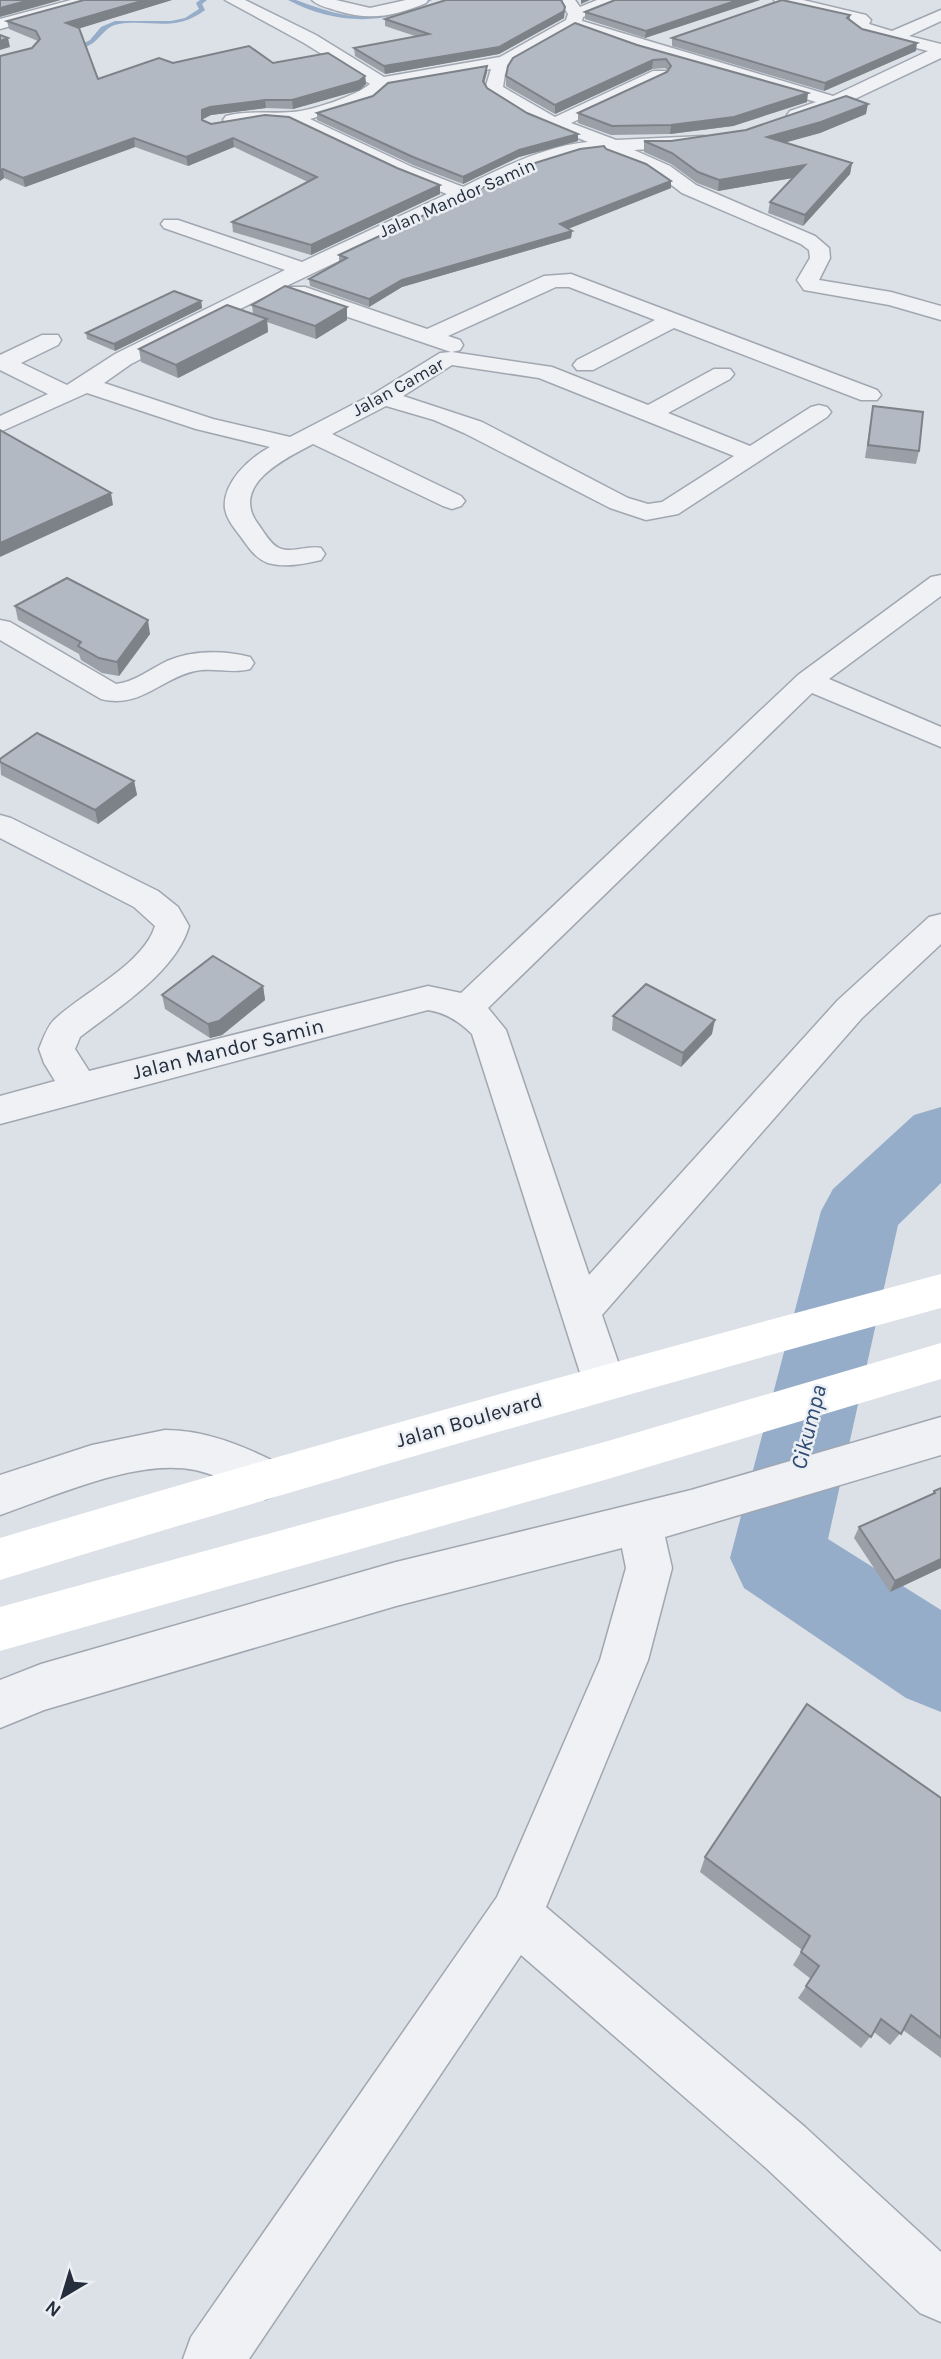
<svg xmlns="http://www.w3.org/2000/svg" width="941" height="2359" viewBox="0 0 941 2359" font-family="Karla,sans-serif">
<rect width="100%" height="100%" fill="#dce0e7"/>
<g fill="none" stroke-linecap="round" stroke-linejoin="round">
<g fill="#95adc8" fill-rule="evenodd">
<path d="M200,0H207L202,4L205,10C174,33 152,19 119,24C106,26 102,36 93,43C87,47 79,50 73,53L68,52L90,40L101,27L115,21H171L185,18L199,9L196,3Z"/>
<path d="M288,0H296C350,20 371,24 425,0H432C387,27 333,24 288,0Z"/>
</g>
<path fill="#95adc8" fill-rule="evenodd" d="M941,1107V1183L898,1225L828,1539L941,1610V1712L906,1698L744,1588L730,1558L821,1211L833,1189L914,1115Z"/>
<defs>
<g id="minor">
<path d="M71,0H97L95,3L0,29V19Z"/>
<path d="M225,0H245L316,35L384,77L500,57L566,20L568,14L561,3L563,0H575L580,7L597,0H620L618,3L583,17L582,21L833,96L928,51L861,34L851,25L853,21L776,3L774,0H803L866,15L871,20L869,24L892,31L941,10V21L909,36L941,44V58L840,106L796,120L787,115L790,111L816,102L574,29L511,65L505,74L503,87L555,117L653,71H665L668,75L665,79L571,123L616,140L704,136L706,140L704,144L697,146L634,150L670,166L696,185L815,236L829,248L830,258L819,280L891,292L941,306V320L889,305L804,290L797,280L810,258L809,250L801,244L682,193L657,174L606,152L578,155L534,168L280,289L131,364L104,383L213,419L290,437L375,393L440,353L451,352L289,297L286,292L289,287H305L427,329L544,276L571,274L877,390L881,395L877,400H861L674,328L593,370H577L573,365L577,360L655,320L569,287H556L448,336L460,340L463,345L460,350L452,352L552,367L648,405L714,369H730L734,374L730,379L668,413L750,446L811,407L819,405L827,407L831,412L827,417L678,514L646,520L610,508L464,433L434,420L386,406L332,434L461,496L465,501L461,506L452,509L443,506L313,444C286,458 229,485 258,524C264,532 270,544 279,548C293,554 307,545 321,548L325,554L321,560C303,564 286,568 268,563C255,558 249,548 241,537C235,529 227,520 225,509C222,483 249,458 270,447L196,429L87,393L0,432V416L48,394L0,370V355L42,335H58L61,340L58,345L21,363L67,385L115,354L285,270L164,228L161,224L164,220H178L302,262L447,194L398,175L290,123L226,124L223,120L226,116C249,110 269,114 292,112C311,111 356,96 370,84L304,43ZM491,69L485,89L488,93L528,118L588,142C544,146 502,168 463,187L412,167L310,119L373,100L387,87ZM452,365L539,378L734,456L662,502L648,504L628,498L482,422L403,396Z"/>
<path d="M312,0H336L370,8L406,0H428L426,3C395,16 370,21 338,11C329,8 318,6 312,0Z"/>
<path d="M941,575V596L829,679L941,727V747L812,693L488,1008L506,1030L589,1275L838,1000L929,917L941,914V944L862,1018L602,1315L625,1382L619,1395L604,1400L589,1395L583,1382L472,1034C459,1021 446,1013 428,1010L0,1124V1096L55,1081L44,1063L39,1049C43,1039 47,1027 54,1020C82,993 144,964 155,926L134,907L0,838V815L11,818L158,891L178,907L189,926C176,972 116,1009 80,1037L75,1049L89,1071L428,986L461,993L798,675L931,577Z"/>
<path d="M0,620L10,622L116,684C135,682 150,669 167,661C193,650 224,650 250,657L254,663L250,669C232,674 213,667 195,671C161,678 141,709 101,699L0,640Z"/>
<path d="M941,1417V1455L665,1537L672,1568L648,1660L546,1907L805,2127L941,2252V2322L920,2313L765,2167L521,1955L249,2359H183L191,2337L497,1897L600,1660L626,1568L622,1548L396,1606L44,1710L0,1728V1680L41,1664L396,1562L691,1490Z"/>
<path d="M165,1430C206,1430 244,1446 281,1465L287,1479L281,1493L265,1499C241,1490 220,1475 195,1470C137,1458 55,1496 0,1515V1475L92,1445Z"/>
</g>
</defs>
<use href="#minor" stroke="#a1a7b1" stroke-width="3"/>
<use href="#minor" fill="#eff1f5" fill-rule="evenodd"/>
<g fill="#fff" fill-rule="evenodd">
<path d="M941,1274V1308C626,1394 312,1484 0,1580V1538C312,1445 626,1358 941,1274Z"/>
<path d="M941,1343V1379L608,1479L0,1651V1607L608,1441Z"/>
</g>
</g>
<g fill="#9a9fa8">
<path d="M84,0H172L79,28L98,79L173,63H273L365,76L366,84L360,90L293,109L266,108L211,115L203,119V121L397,168L440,185V194L311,255L233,232L232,222L308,182L234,147L188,166L135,147L25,187L4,178L0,181V56L32,48L38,41L9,29L7,21Z"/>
<path d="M615,0H760L645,38L585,19V12Z"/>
<path d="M565,7L564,18L499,54L385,74L355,56L354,48L415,36L385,26V19Z"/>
<path d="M850,15V19L862,29L916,51L824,91L672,46V38Z"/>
<path d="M575,23L807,102L733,126L670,134L611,135L578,123V113L667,72L668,71L665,68L652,69L555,114L506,86V76Z"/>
<path d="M487,72L484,84L487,88L527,113L578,141L519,157L463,184L413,165L317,120V113Z"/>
<path d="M866,114L820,133L785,142L852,163L850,174L803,226L768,213L770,202L793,178L718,191L697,183L671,164L644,152V141H671Z"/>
<path d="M606,149L671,181V188L568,229L572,231L571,238L402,287L369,307L310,286L309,279L339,262V255Z"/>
<path d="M201,301L202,308L115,351L87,339L86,333Z"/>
<path d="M252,305L347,307V320L316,339L267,322L268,332L178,378L141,362L139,349L253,314Z"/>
<path d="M873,406L919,451L916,464L865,458Z"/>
<path d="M15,606L150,634L119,676L102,673L81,660L79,654L18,620Z"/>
<path d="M0,759L134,781L137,795L98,824L1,775Z"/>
<path d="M263,986L265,1000L222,1035L210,1038L165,1009L162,995Z"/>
<path d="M613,1016L712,1034L681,1067L612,1030Z"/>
<path d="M941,1488V1568L890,1592L854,1538L859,1527L932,1494L934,1491Z"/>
<path d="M941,1798V2058L903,2030L890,2045L874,2032L861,2048L798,1998L811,1979L793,1965L802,1950L700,1872L705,1857Z"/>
</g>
<g fill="#7d8288">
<path d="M30,0H61L0,17V8Z"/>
<path d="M145,0H172L68,32L66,23Z"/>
<path d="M581,0H590L581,4Z"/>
<path d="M738,0H760L645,38L646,31Z"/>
<path d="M565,7L564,18L499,54L385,74L384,66Z"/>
<path d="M8,38L10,47L0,50V41Z"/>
<path d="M917,43L916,51L824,91L825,83Z"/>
<path d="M653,60L652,69L555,114V105Z"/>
<path d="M487,66V72L482,88L483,81Z"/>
<path d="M365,76L366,84L360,90L293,109L292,100Z"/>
<path d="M808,93L807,102L733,126L670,134L671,125Z"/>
<path d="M265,100L266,108L211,115L203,119V129L202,110L210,107Z"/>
<path d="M868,104L866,114L820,133L766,148L767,137Z"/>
<path d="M578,134V141L519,157L463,184V177L519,150Z"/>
<path d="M134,138L135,147L25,187L23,178Z"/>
<path d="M233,138L234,147L188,166L186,157Z"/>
<path d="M852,163L850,174L803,226L805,215Z"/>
<path d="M805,165L804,176L718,191L719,180Z"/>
<path d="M3,169L4,178L0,181V170Z"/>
<path d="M671,181V188L560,232V224Z"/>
<path d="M440,185V194L311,255V245Z"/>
<path d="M572,231L571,238L402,287L369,307V299L402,280Z"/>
<path d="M201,301L202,308L115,351L114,344Z"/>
<path d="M347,307V320L316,339L315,326Z"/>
<path d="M267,319L268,332L178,378L176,365Z"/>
<path d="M111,493L113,505L0,557V543Z"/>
<path d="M148,620L150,634L119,676L117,662Z"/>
<path d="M134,781L137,795L98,824L95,810Z"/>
<path d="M263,986L265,1000L222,1035L210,1038L208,1024Z"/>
<path d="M715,1020L712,1034L681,1067L683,1053Z"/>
<path d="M941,1559V1568L890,1592L895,1581Z"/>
</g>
<g fill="#b3b9c3" stroke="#7d8288" stroke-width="2">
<path d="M0,0H30L0,8Z"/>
<path d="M84,0H145L66,23L79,28L98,79L159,58L173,63L249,46L273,63L328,53L365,76L359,81L292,100H265L210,107L202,110V120L211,124L265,115L289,117L397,168L440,185L311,245L232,222L317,177L233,138L186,157L134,138L23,178L3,169L0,170V56L32,48L40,39L36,31L7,21Z"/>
<path d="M446,0H561L565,7L564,11L499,47L384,66L354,48L429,34L385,19Z"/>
<path d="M615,0H738L646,31L585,12Z"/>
<path d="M782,0L850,15L847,18L862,29L917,43L825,83L672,38Z"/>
<path d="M575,23L637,45L808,93L734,117L671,125L612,126L578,113L667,72L671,66L666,59L653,60L555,105L506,76L508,66L513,58Z"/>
<path d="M0,35L8,38L0,41Z"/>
<path d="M487,66L483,81L487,88L527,113L578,134L519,150L463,177L413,157L317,113L373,96L388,83Z"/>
<path d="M846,96L868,104L821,122L767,137L852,163L805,215L770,202L805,165L719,180L698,172L672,153L644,141H671L746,130Z"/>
<path d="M604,146L606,149L646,164L671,181L560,224L572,231L402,280L369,299L309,279L347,258L339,255L535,163L580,149Z"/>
<path d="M285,286L347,307L315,326L252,305Z"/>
<path d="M174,291L201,301L114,344L86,333Z"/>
<path d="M227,305L267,319L176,365L139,349Z"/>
<path d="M873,406L923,412L919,451L868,445Z"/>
<path d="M0,430L111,493L0,543Z"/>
<path d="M67,578L148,620L117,662L99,658L78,646L81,642L15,606Z"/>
<path d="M37,733L134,781L95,810L0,762V759Z"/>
<path d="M213,956L263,986L219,1021L208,1024L162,995Z"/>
<path d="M646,984L715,1020L683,1053L613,1016Z"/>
<path d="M941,1488V1559L895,1581L859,1527L935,1493L934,1491Z"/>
<path d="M807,1704L941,1798V2038L911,2015L901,2034L881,2019L871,2037L806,1986L819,1966L801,1952L810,1936L705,1857Z"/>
</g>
<g text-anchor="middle" stroke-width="5" stroke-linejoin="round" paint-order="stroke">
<g font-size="18" fill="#252e3d" stroke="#ebeff4">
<text transform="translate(457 198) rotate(-24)" y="6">Jalan Mandor Samin</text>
<text transform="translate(398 387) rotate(-29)" y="6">Jalan Camar</text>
</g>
<g font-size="21" fill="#252e3d" stroke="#ebeff4">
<text transform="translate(228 1049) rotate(-14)" y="7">Jalan Mandor Samin</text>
<text transform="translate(469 1420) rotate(-16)" y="7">Jalan Boulevard</text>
</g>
<g font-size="23" font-style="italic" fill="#2f4b72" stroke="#ebeff4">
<text transform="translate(808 1427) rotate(-76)" y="8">Cikumpa</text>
</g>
</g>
<g transform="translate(63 2296) rotate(218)" stroke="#ebeff4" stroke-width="5" paint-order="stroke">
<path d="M0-5L12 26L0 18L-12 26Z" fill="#252e3d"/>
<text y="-10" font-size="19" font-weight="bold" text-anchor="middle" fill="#252e3d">N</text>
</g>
</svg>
